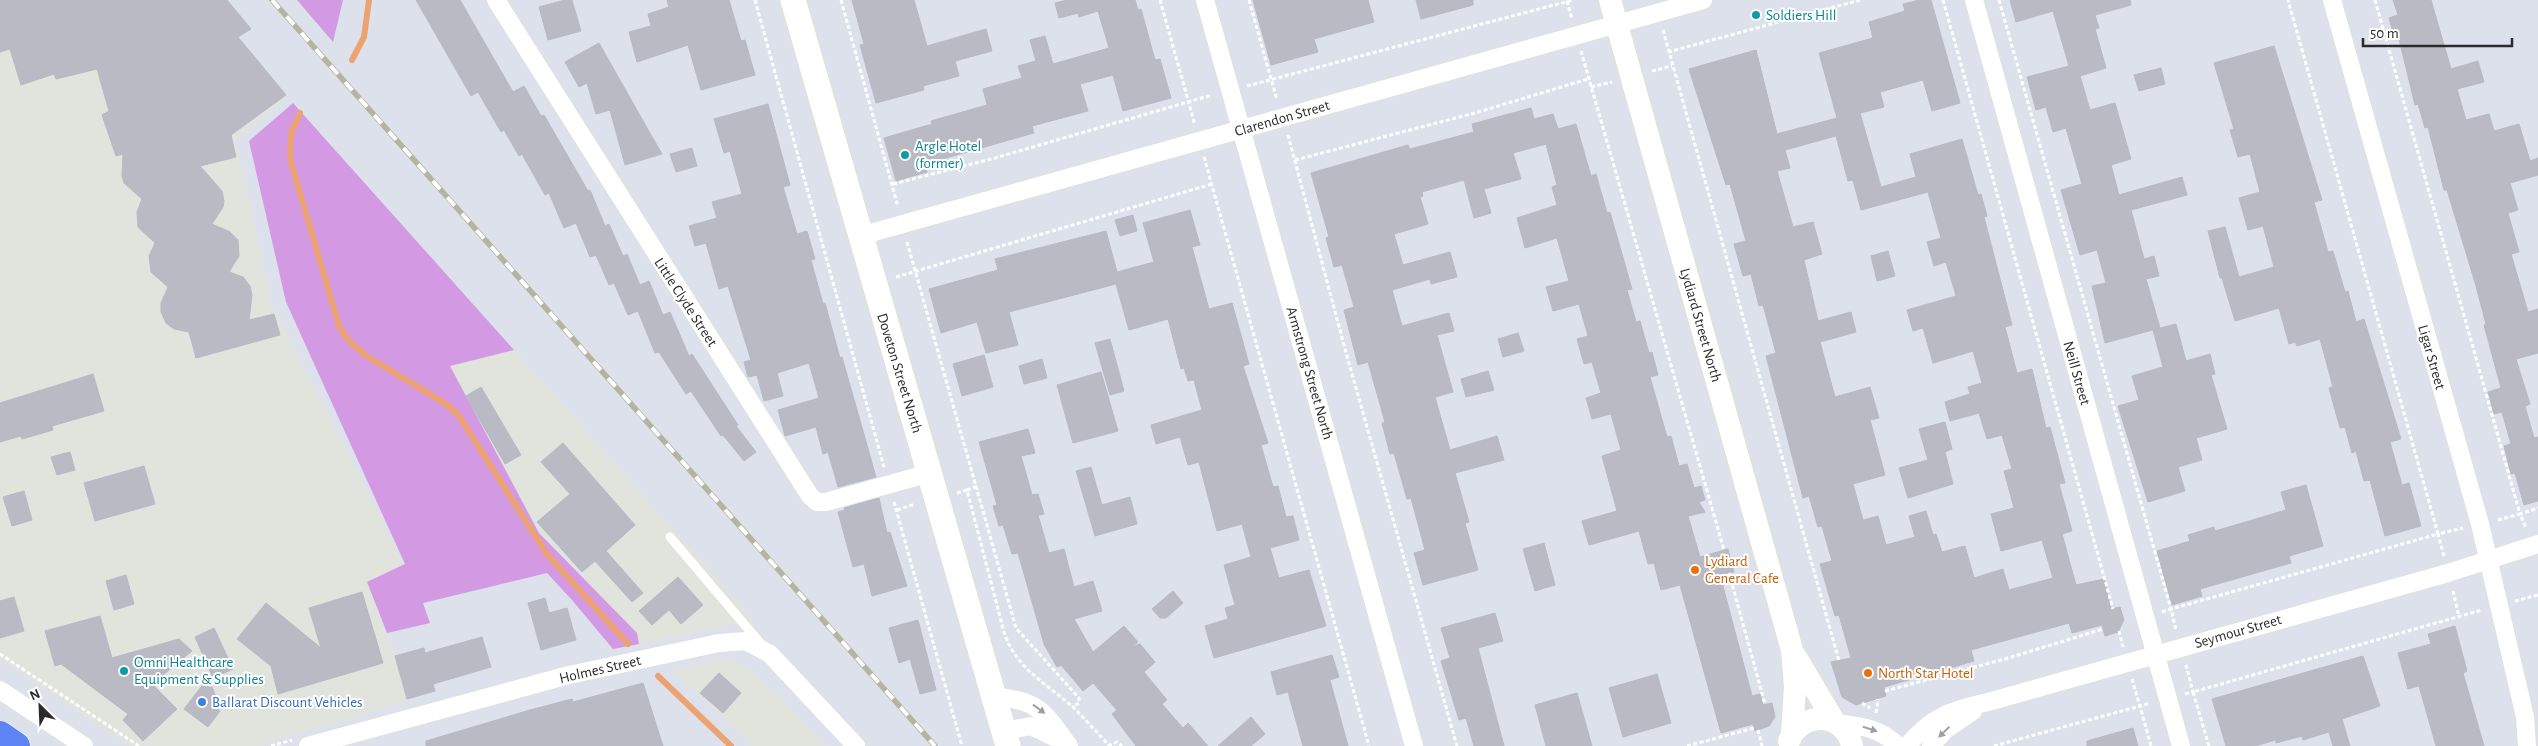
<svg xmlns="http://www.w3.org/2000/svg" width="2538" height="746" viewBox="0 0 2538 746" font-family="'Alegreya Sans',sans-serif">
<rect width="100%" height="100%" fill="#dce1ec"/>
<g fill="#e1e4dd">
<path d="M0,0H205L287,97L236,139L271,303L403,562L367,582L387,633L408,701L257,746H128L0,658Z"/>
<path d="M514,350L754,620L639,644L637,633L539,533L449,366Z"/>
<path d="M717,659L734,661L748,668L779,695L826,746H752L673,671Z"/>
</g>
<g fill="#d399e2">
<path d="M297,0H343L333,42Z"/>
<path d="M293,103L514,350L450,366L539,533L637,633L639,644L613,649L572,600L547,573L423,603L430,623L387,633L367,582L405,564L286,302L249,141Z"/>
</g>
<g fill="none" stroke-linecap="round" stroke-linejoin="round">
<g stroke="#eca371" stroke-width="6">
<path d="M352,60L364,37L369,0"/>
<path d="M300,113L291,133L290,159L339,326L347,339L365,355L446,404L459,416L546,553L628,644"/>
<path d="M658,676L731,746"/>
</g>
</g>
<g fill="#b9bac4" stroke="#b6b9c7" fill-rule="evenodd">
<path d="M0,0H227L251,29L238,37L286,95L231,135L236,157L200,166L222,191L224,201L223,207L212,224L230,232L238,240L239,256L229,272L243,277L250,286L252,295L249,320L274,314L280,335L196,358L189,332L174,329L166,323L161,312V303L168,287L151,272L149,256L155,243L138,227L137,212L142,199L124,183L122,176L123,154L116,156L102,115L109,111L97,69L56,79L54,74L21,85L10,49L0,52Z"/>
<path d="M416,0H460L513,92L524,86L541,116L544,115L588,191L590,190L605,226L609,224L623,256L627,254L640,285L649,281L663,315L670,312L689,356L692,354L738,425L736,426L756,452L744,461L723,435L721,436L691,391L686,394L659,352L655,353L638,311L628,315L614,283L609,285L596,255L590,257L576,223L564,228L549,193L545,195L522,154L519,156L504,130L501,132L478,92L471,96Z"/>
<path d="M565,0H572L581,31L548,40L539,7Z"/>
<path d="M667,0H729L741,41L745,40L755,75L701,90L688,45L637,62L629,32L651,26L648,14L669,7Z"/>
<path d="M852,0H914L927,46L986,29L992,51L955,61L959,76L923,86L924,90L876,103L860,45L864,44Z"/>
<path d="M1067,0H1135L1138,10L1141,9L1155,60L1160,59L1171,98L1123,111L1113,75L1080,84L1088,111L1032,126L1034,133L925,164L927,172L896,181L884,138L932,124L931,121L987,105L983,89L1022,78L1018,66L1036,61L1030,40L1045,36L1053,64L1109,48L1098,11L1079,17L1078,13L1059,18L1055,3Z"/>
<path d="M1253,0H1368L1374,22L1314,39L1318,52L1271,65Z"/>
<path d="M1416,0H1473V5L1421,19Z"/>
<path d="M1919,0H1931L1960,103L1932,111L1923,80L1880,92L1884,107L1860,113L1881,187L1916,177L1910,154L1962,139L1978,195L1981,194L1987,216L1984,217L2012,325L2005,327L2017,373L2032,369L2046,428L2050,427L2065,483L2059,484L2072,531L2062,534L2076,585L2104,579L2111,609L2120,607L2124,620L2118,632L2105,636L2102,625L2072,633L2069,623L1971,650L1974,661L1884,687L1886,696L1856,705L1842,697L1831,662L1851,658L1839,615L1835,616L1820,564L1832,561L1822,526L1818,527L1809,496L1803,498L1766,356L1776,353L1763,305L1759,306L1751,274L1743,276L1734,244L1746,241L1730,184L1726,185L1689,69L1756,50L1777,134L1837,118L1819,53L1873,38L1869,22L1905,11L1903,4ZM1836,136L1848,181L1853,180L1861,210L1928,192L1941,238L1927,242L1934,266L1946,262L1956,296L1907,310L1913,331L1923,328L1933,363L1973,351L1982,383L1968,387L1970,394L1945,402L1950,421L1979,413L1987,439L2002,435L2012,469L2004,471L2014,508L1991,514L2001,551L2042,540L2053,578L2009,590L2003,569L1974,578L1965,546L1942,552L1936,534L1933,535L1926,511L1909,516L1915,537L1886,545L1878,516L1863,520L1853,484L1885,475L1870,420L1879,418L1870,387L1835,397L1820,342L1856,332L1851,312L1818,321L1804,260L1822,254L1813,222L1793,227L1777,171L1790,168L1785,150Z"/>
<path d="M2010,0H2130L2131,5L2095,15L2099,28L2095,29L2106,68L2080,76L2090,110L2115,103L2131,159L2111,165L2119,195L2182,177L2187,195L2131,210L2144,259L2154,256L2159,276L2146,279L2160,328L2105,343L2092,286L2106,283L2097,250L2080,255L2061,190L2082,184L2066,128L2053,132L2046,107L2036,110L2027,77L2069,66L2053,11L2016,22Z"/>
<path d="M2393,0H2431L2451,69L2478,61L2484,82L2457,89L2466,120L2489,114L2494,131L2519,124L2530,161L2538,158V175L2510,183L2518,210L2508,213L2519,252L2511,254L2528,312L2538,309V353L2516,359L2530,404L2525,406L2534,438L2538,437V501L2524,505L2515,473L2511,474L2504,446L2511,444L2502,412L2494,414L2488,392L2501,388L2484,325L2486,324L2476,286L2447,190H2444L2428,127L2425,128L2418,104L2415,105L2399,39L2395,40L2389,18L2398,15Z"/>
<path d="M599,43L647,128L662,154L625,165L610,110L596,114L587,83L579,87L565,62Z"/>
<path d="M2274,46L2322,200L2314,202L2328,252L2333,251L2345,292L2348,291L2356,322L2364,319L2401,439L2390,442L2402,485L2409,483L2421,526L2385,536L2370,480L2364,481L2356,451L2352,453L2345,427L2340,428L2329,388L2333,387L2320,339L2297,346L2295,342L2289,344L2279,308L2235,321L2222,278H2220L2208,231L2225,227L2239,277L2274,267L2263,226L2248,230L2239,198L2260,192L2250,154L2238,157L2230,130L2234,129L2214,63Z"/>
<path d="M2161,68L2165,84L2139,91L2134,75Z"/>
<path d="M768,104L790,185L783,187L797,234L807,231L815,259L811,260L823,304L825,303L840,358L842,357L876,477L838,487L828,452L823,454L816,427L785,436L778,410L819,398L809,363L777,373L783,396L764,401L757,375L748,377L744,362L751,360L728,286L719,289L706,243L695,246L689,226L717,218L712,202L742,194L730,151L724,153L714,119Z"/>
<path d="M1531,108L1534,119L1553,114L1558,129L1576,124L1591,176L1596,174L1607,213L1610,212L1632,289L1627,290L1636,322L1640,321L1649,353L1652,352L1658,375L1650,377L1667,437L1671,436L1679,466L1687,464L1694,488L1701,486L1705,500L1699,502L1705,512L1688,516L1700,557L1728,549L1734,572L1720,575L1752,696L1760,694L1763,705L1772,703L1775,717L1769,726L1755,731L1753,724L1721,733L1680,585L1661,590L1654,563L1648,564L1639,531L1589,545L1582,521L1617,511L1602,456L1621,450L1611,414L1592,419L1586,398L1601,393L1592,362L1584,364L1577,339L1588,336L1579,304L1553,311L1546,287L1569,281L1557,238L1525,248L1517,218L1557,205L1552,187L1557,185L1546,144L1513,153L1521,179L1484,189L1491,213L1474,218L1464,180L1422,192L1423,196L1420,197L1428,224L1394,234L1403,265L1450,252L1457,277L1431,284L1430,279L1392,290L1402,326L1449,313L1454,331L1437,335L1453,392L1435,397L1450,450L1497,436L1504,460L1455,473L1469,522L1465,523L1478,570L1423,585L1414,553L1425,550L1411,498L1407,499L1394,453L1390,454L1382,423L1385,422L1368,362L1358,365L1344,310L1354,307L1342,265L1334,267L1326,238L1329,237L1311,173L1408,145L1410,149L1474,132L1472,124Z"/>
<path d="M692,148L697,166L676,172L670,154Z"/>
<path d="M1190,210L1200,245L1192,247L1209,309L1232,303L1249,364L1243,366L1268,443L1261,445L1273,487L1278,486L1286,517L1293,516L1299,540L1270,548L1279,578L1309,570L1326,626L1214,658L1205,626L1228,619L1225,608L1235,605L1224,565L1251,557L1242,524L1217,531L1199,462L1188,465L1180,437L1156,444L1151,425L1202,410L1194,380L1188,381L1184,368L1181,369L1168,319L1129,330L1116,284L1009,312L1018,345L986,353L977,322L941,333L929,289L998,270L995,259L1106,231L1117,272L1154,262L1143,223Z"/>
<path d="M1133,215L1137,231L1120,236L1115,220Z"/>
<path d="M1888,251L1895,276L1877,281L1871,256Z"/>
<path d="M2176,324L2186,361L2210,354L2215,374L2211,375L2227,429L2196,438L2202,460L2178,467L2185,491L2148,502L2118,406L2139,400L2132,376L2163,367L2153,330Z"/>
<path d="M1518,333L1524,351L1503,357L1498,339Z"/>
<path d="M1110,339L1124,391L1110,395L1095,343Z"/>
<path d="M984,355L993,387L962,396L953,364Z"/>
<path d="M1042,359L1047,378L1024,384L1019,366Z"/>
<path d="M1488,371L1494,390L1466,397L1461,379Z"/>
<path d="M1101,372L1118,431L1073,443L1057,385Z"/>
<path d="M93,374L104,411L52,426L53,430L22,439L21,436L0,442V403Z"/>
<path d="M481,387L521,455L505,464L466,396Z"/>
<path d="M1945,422L1952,449L1945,452L1953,484L1908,498L1899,468L1928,460L1919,429Z"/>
<path d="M1028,429L1035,453L1021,456L1032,495L1038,494L1044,514L1038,515L1049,553L1064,549L1074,587L1093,581L1102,611L1074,619L1093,652L1124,626L1138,642L1132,647L1140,644L1155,662L1144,672L1167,700L1162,704L1183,728L1188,723L1208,746H1136L1112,714L1117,710L1093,683L1083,691L1061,665L1057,667L1044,644L1018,553L1012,554L1003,525L999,526L993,506L997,505L979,442Z"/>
<path d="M563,443L635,525L606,551L643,593L632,602L595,561L582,572L537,522L570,494L541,462Z"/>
<path d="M70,452L75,470L57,475L51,457Z"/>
<path d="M144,466L155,504L95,521L84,483Z"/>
<path d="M1091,467L1102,505L1130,497L1137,524L1095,536L1076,471Z"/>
<path d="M2306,485L2323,546L2289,556L2291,563L2200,589L2202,596L2172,605L2157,551L2190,541L2188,535L2214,527L2215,531L2286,510L2281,492Z"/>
<path d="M24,491L32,520L12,526L3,497Z"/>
<path d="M879,498L887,533L890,532L907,586L872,596L864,564L853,567L838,512L845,510L844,508Z"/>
<path d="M1544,543L1555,585L1535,591L1523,549Z"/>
<path d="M126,575L134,604L114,610L106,581Z"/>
<path d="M678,577L703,605L681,624L669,610L652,625L639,611Z"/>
<path d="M1173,591L1183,603L1166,618H1160L1152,609Z"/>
<path d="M362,592L383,663L278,694L271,666L237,639L266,603L321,648L309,608Z"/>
<path d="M14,597L24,631L0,638V601Z"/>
<path d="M545,598L549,613L567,608L576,640L541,650L528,603Z"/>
<path d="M1495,613L1503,641L1478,648L1504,746H1474L1466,718L1459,720L1441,661L1450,658L1441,628Z"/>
<path d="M100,616L112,658L179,639L192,651L152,684L177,709L143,741L123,720L128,714L61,664L55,666L45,631Z"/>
<path d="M918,620L936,690L920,694L910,659L899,663L889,628Z"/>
<path d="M2455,626L2467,671L2463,673L2484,746H2436L2419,686L2408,689L2398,653L2431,644L2428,634Z"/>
<path d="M214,628L233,669L213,678L195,637Z"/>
<path d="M482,637L491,667L433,684L435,691L407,699L395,656L424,648L425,653Z"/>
<path d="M1332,655L1339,677L1330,680L1348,746H1303L1288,692L1277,695L1271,672Z"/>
<path d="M2363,656L2380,706L2342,719L2350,746H2333L2329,732L2303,740L2302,736L2276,743V740L2255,746H2226L2212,699Z"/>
<path d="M719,673L741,693L723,713L700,693Z"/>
<path d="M1657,674L1671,723L1623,737L1609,688Z"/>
<path d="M208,678L217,699L212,705L220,711L208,727L184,709Z"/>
<path d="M643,683L663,746H426V741L530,710L572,699L573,702Z"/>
<path d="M1577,693L1592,746H1546L1535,705Z"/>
<path d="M1251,717L1265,734L1251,746H1218Z"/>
<path d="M2133,728L2138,746H2087V741Z"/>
</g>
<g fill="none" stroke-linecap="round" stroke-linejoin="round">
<defs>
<path id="service" d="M670,537L761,644"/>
<g id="minor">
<path d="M496,0L810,496L817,502H826L930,473"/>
<path d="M1205,0L1414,746"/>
<path d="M1974,0L2181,746"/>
<path d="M2332,0L2480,524L2525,717L2527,746"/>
<path d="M860,236L1703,0"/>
<path d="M0,690L84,746"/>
<path d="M993,696C1039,701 1043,710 1069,746"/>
<path d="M1837,723C1860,726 1881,728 1898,746"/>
<path d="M1004,731L1031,726L1062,741"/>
<path d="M308,746L569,675L719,643L746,641L770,654L856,746"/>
<path d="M1907,746C1932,716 1952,710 1988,702L2448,573L2538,544"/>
<path d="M1931,746L1945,730L1973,711"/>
</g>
<g id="tertiary">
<path d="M1610,0L1792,650L1795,687L1792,734"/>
<path d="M1796,657L1834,721"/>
<path d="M1789,741C1802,709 1845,713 1852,746"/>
</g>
<path id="secondary" d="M793,0L1008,746"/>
<path id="trunk" d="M0,735L16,746"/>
</defs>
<use href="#service" stroke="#e3e2d1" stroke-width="11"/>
<use href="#minor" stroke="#e3e2d1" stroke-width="19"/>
<use href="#tertiary" stroke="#e3e2d1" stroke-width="24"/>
<use href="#secondary" stroke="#e3e2d1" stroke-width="27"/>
<use href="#trunk" stroke="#fff" stroke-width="29"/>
<g stroke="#fff" stroke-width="3" stroke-dasharray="4 2.5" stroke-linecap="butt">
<path d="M755,0L884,467"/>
<path d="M841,0L898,207"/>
<path d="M1160,0L1195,125"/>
<path d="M1249,0L1277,100"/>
<path d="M1943,0L2113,609"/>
<path d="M1999,0L2171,609L2438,534L2288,0"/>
<path d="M2375,0L2520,514L2538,508"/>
<path d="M1567,1L1572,19"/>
<path d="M1663,30L1839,661"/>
<path d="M1581,51L1724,550"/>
<path d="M1668,52L1860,0"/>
<path d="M1652,71L1672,66"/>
<path d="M1247,86L1573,0"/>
<path d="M1591,87L1612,82"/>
<path d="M1288,135L1345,349L1457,746"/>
<path d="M1204,157L1369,746"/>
<path d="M1295,160L1475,113L1588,79"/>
<path d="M893,184L995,158L1212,95"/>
<path d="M907,242L1016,628L1079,698V703L1072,707"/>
<path d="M896,277L1212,184"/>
<path d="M967,490L978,486"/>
<path d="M957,493L967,490L1004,632C1016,669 1047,684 1074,708C1086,720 1097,733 1109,745"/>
<path d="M894,502L962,746"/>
<path d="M897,510L915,504"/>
<path d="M2498,520L2520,514L2526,528"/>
<path d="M2444,556L2438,534L2463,528"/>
<path d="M1729,573L1765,704"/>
<path d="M2453,591L2459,617"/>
<path d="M2515,601L2538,595"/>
<path d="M2162,612L2171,609L2176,630"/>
<path d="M2119,631L2123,647"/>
<path d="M0,654L139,746"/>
<path d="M2132,679L2140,706L2150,703"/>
<path d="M1885,691L2005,659L2103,629"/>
<path d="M2185,694L2193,692L2186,665"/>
<path d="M1862,703L1870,708"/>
<path d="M1876,713L1878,699"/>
<path d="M1758,730L1762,746"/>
<path d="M271,746L292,740"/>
<path d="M1108,746L1117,742L1122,746"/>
<path d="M1687,746L1754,728"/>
<path d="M1994,746L2140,706L2151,746"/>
<path d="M2209,746L2193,692L2482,610"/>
</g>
<use href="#service" stroke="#fff" stroke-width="9"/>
<use href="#minor" stroke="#fff" stroke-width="18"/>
<use href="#tertiary" stroke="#fff" stroke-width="22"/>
<use href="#secondary" stroke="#fff" stroke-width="25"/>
<use href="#trunk" stroke="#5c84f4" stroke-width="28"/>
<defs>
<path id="rail" d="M272,0L935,746"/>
</defs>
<use href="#rail" stroke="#b4b49f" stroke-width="5.5"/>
<use href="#rail" stroke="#fff" stroke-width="4" stroke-dasharray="11" stroke-linecap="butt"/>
</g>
<defs><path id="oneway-solid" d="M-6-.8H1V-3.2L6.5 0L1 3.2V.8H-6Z" transform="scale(1.25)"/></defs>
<g fill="#9f9f9f">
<use href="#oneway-solid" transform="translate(1039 709) rotate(36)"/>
<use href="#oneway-solid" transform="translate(1870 729) rotate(17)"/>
<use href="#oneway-solid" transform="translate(1944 732) rotate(136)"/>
</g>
<g fill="#0f9aa8" stroke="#fff" stroke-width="2">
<circle cx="1756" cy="15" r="5"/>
<circle cx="905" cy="155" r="5"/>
<circle cx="124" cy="671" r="5"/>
</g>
<g fill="#e8710a" stroke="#fff" stroke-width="2">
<circle cx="1695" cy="570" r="5"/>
<circle cx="1868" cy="673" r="5"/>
</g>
<circle fill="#3f7fe0" stroke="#fff" stroke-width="2" cx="202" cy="702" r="5"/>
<g text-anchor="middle" stroke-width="4" stroke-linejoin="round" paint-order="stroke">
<g font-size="15" fill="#0d838f" stroke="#fff" text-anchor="start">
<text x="1766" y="20">Soldiers Hill</text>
<text x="915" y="151">Argle Hotel<tspan x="915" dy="17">(former)</tspan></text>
<text x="134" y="667">Omni Healthcare<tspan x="134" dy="17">Equipment &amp; Supplies</tspan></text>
</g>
<g font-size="15" fill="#2a2a2a" stroke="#fff">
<text transform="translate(1282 118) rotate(-16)" y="5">Clarendon Street</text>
<text transform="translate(686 302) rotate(57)" y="5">Little Clyde Street</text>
<text transform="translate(1701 325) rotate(74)" y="5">Lydiard Street North</text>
<text transform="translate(2432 357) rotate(74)" y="5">Ligar Street</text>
<text transform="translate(900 373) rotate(73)" y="5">Doveton Street North</text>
<text transform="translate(1310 373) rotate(74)" y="5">Armstrong Street North</text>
<text transform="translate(2077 373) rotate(74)" y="5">Neill Street</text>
<text transform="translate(2238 631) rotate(-16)" y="5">Seymour Street</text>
<text transform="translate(600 669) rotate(-13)" y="5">Holmes Street</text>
</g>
<g font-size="15" fill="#c56008" stroke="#fff" text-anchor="start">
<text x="1705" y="566">Lydiard<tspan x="1705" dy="17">General Cafe</tspan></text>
<text x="1878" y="678">North Star Hotel</text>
</g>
<g font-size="15" fill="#366cbe" stroke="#fff" text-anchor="start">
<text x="212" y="707">Ballarat Discount Vehicles</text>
</g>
</g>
<g transform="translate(40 706) rotate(336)" stroke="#ffffff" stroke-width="4" paint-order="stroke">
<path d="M0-4L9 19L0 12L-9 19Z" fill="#2a2a2a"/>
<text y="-8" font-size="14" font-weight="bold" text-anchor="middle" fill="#2a2a2a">N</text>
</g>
<path d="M2363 38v8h149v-8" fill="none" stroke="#2a2a2a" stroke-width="2.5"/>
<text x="2370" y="38" font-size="15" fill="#2a2a2a" stroke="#ffffff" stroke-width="4" paint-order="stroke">50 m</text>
</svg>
